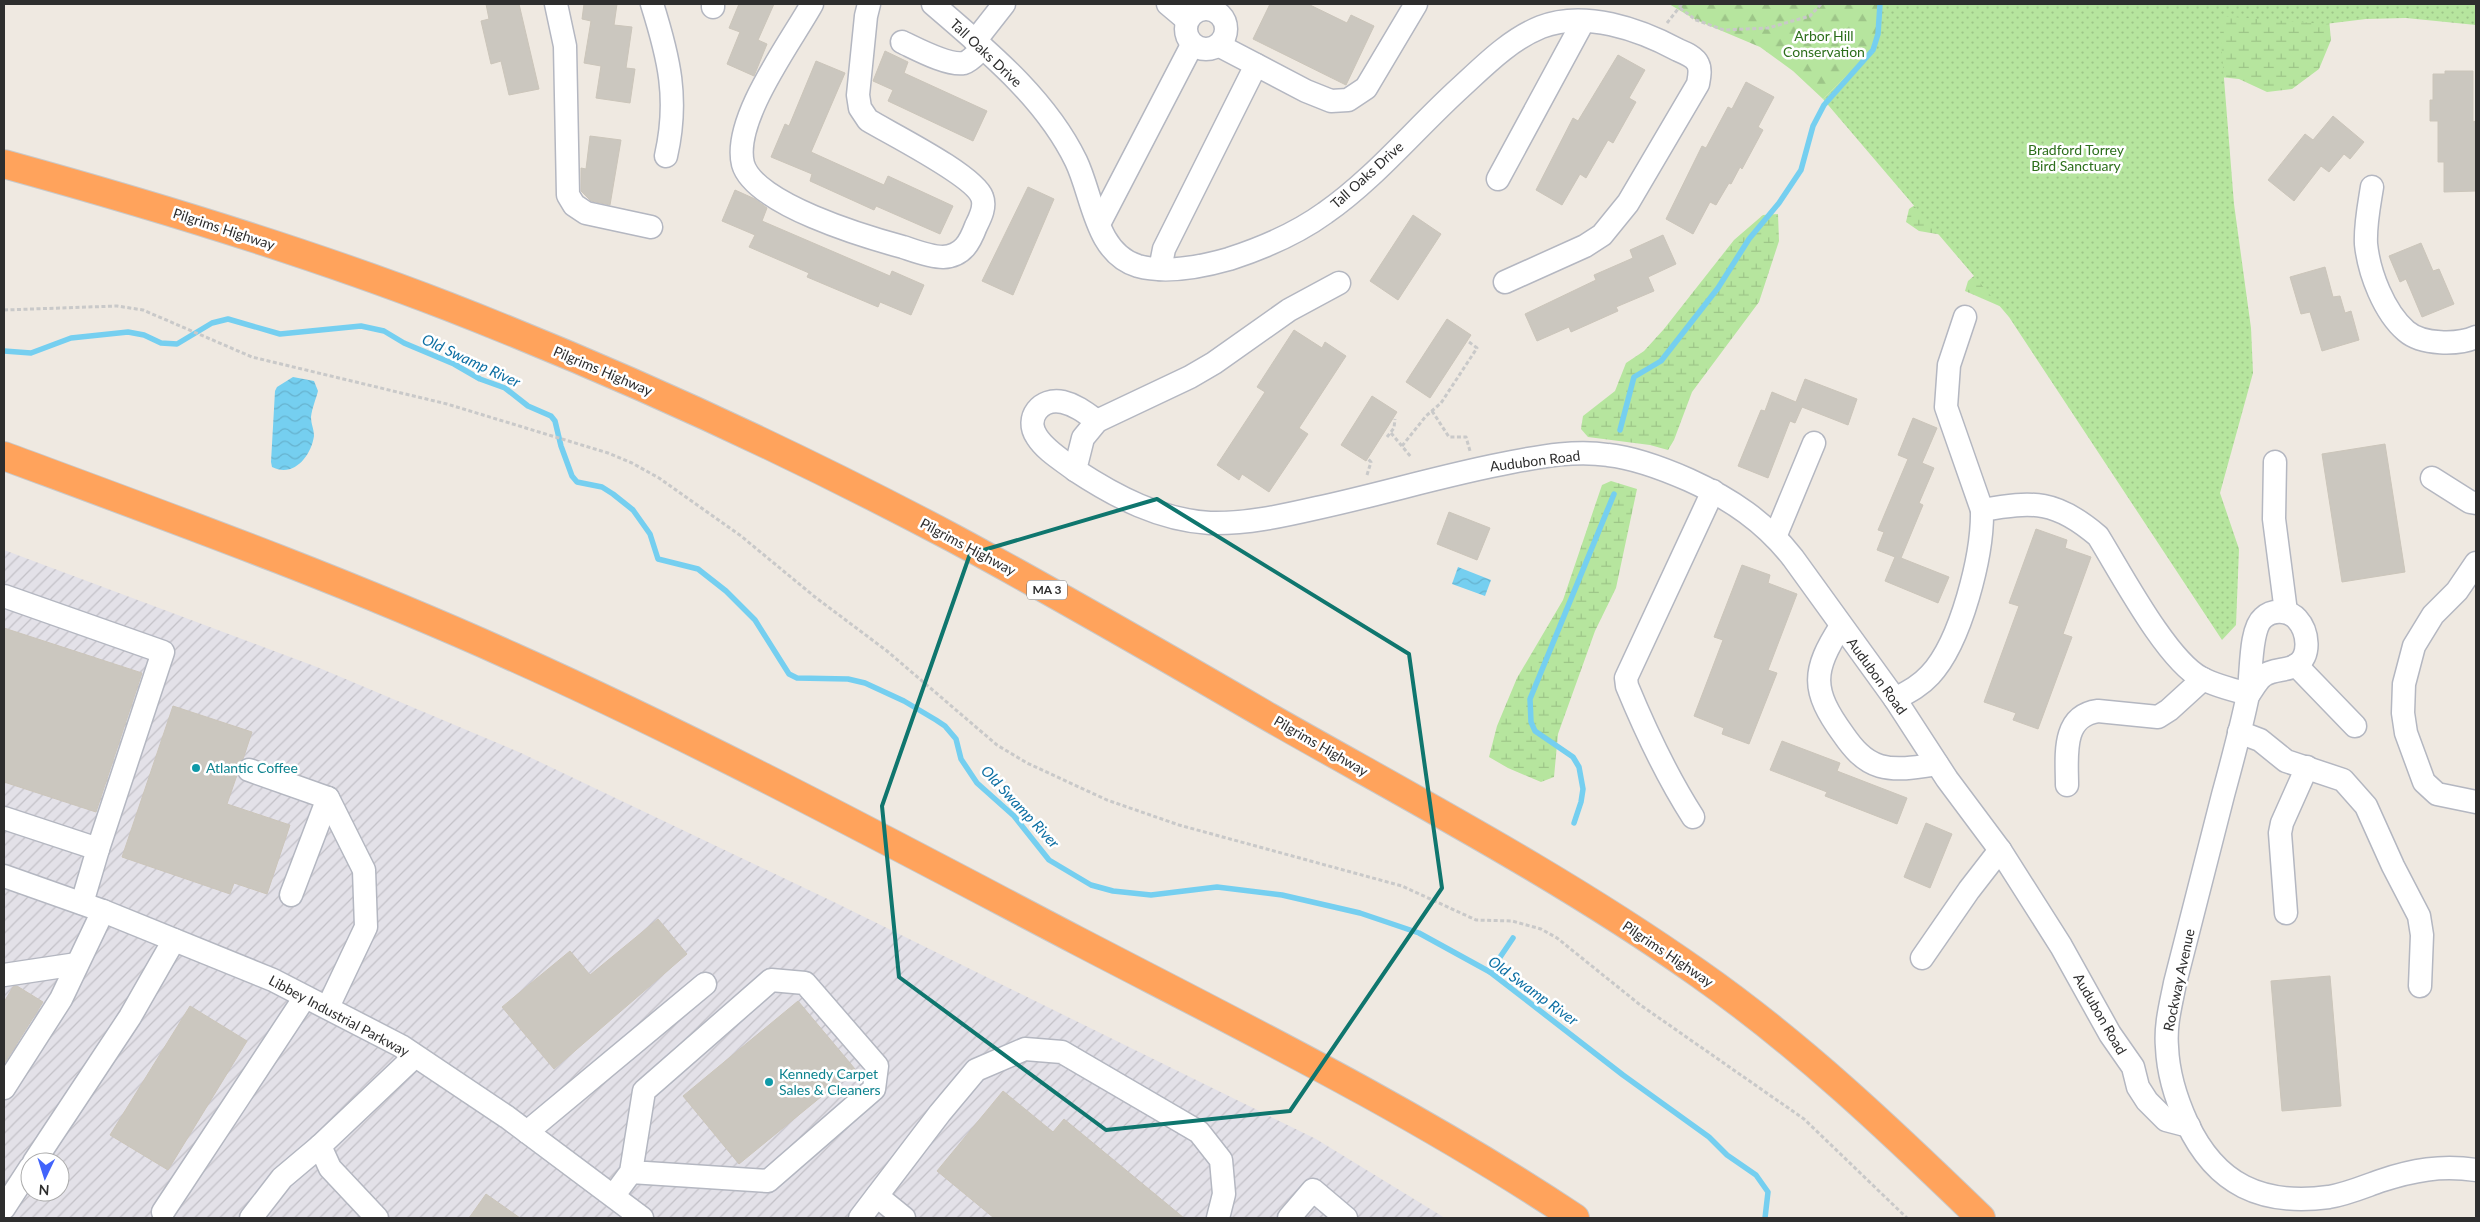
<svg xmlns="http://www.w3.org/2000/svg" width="2480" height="1222" viewBox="0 0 2480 1222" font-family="Lato,sans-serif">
<defs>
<pattern id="industrial-furrows" width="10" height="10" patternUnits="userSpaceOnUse" patternTransform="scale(1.25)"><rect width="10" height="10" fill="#e3e1e8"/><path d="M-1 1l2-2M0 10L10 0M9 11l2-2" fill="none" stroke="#c3c1c7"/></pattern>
<pattern id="forest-firs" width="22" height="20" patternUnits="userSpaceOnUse" patternTransform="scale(1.25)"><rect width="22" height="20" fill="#b6e59e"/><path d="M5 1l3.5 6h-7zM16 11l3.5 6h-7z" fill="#9dc588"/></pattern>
<pattern id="wetland-marsh" width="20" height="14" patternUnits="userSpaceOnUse" patternTransform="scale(1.25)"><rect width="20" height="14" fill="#b6e59e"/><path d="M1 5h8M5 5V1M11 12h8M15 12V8" fill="none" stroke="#9dc588"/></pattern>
<pattern id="park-dots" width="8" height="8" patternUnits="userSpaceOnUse" patternTransform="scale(1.25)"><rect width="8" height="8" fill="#b6e59e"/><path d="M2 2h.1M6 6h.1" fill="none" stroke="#9dc588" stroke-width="1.8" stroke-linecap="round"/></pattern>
<pattern id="water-waves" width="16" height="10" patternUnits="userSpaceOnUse" patternTransform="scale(1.25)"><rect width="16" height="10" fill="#75cff0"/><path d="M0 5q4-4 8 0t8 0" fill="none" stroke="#66b2ce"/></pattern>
</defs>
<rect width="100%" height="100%" fill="#efe9e1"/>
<path fill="url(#industrial-furrows)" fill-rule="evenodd" d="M4,550L317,667L521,753L836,903L1316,1139L1445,1218H4ZM30,1162H60V1192H30Z"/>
<path fill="url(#forest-firs)" d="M1669,4H1880L1878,34L1873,50L1823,99L1793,71L1760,47L1696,20Z"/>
<g fill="url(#wetland-marsh)">
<path d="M2204,10L2329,19L2331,40L2319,69L2292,89L2267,92L2239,79L2220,77L2020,315L1965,291L1968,281L1982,269L1955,237L1919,231L1906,222L1909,209Z"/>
<path d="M1778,214L1779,241L1759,302L1692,392L1674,440L1668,450L1650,445L1588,437L1581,429L1583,416L1615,391L1626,363L1644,351L1664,329L1734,240L1763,215Z"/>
<path d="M1611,481L1637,489L1616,588L1595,631L1558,734L1554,777L1541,782L1508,768L1489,757L1497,726L1517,678L1563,600L1602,485Z"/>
</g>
<path fill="url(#park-dots)" d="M1880,4H2476V25L2406,18L2366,19L2325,24L2219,16L2234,204L2251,328L2253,373L2220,493L2239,549L2236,625L2222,640L2009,317L1823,99L1873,50L1878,34Z"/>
<g fill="url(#water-waves)">
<path d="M293,377L314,381L318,391C316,399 312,408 311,417C311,424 314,429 314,436C311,456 294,478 272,467L271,462L275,391L277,387Z"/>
<path d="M1458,567L1491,580L1485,596L1452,584Z"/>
</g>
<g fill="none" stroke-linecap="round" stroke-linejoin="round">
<g stroke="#75cff0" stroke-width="5.5">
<path d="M4,351L31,353L71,338L128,332L144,335L161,343L177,344L212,323L228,319L280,334L361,326L384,331L404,343L454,364L480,379L505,388L528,406L551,416L555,421L561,446L572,476L577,482L602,487L613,494L633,510L650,534L658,559L698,569L726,591L755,620L789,674L797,678L848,679L865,683L904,701L936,720L945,726L956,739L961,759L977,783L1014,816L1049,860L1091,885L1113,891L1151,895L1217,887L1282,895L1360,913L1419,933L1490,972L1623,1075L1709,1137L1727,1155L1756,1175L1768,1192L1765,1218"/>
<path d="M1620,430L1634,377L1661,361L1718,288L1749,239L1779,203L1801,170L1813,126L1824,105L1873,50L1878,34L1880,4"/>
<path d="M1574,823L1581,802L1583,789L1579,767L1573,757L1535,731L1531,722L1530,699L1614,494"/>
<path d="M1490,972L1513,938"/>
</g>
</g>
<g fill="#cbc7bf" stroke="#cbc5ba">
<path d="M486,4H519L539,89L509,95L501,61L491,64L481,21L489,19Z"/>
<path d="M584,4H617L614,25L632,27L626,68L635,69L630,103L596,98L601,66L584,63L591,21L582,19Z"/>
<path d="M739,4H774L758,40L767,44L754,76L727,64L740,32L729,28Z"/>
<path d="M1270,4H1308L1347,23L1351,15L1374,26L1346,85L1253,39Z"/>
<path d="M885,51L908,62L904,73L987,111L973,141L888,101L893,90L873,81Z"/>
<path d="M1618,55L1645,70L1629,98L1636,102L1613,143L1608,140L1586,178L1580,174L1562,205L1536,190L1573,118L1578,121Z"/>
<path d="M816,61L845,73L811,152L884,185L888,176L953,206L940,234L876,206L874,210L810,181L812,174L771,157L785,124L789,126Z"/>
<path d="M2445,71H2473V122L2476,121V191L2444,192V162H2438V121H2430V100H2433V74H2445Z"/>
<path d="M1746,82L1774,97L1758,127L1763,130L1742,169L1740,167L1731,184L1729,183L1716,205L1710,202L1693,234L1666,219L1702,146L1706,148L1728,107L1732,109Z"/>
<path d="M2333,116L2364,142L2350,159L2344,154L2329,172L2321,166L2294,201L2268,180L2305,134L2313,140Z"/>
<path d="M590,136L621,140L610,205L591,201L581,191V168L586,169Z"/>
<path d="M1028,187L1054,199L1013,295L982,281Z"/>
<path d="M735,190L755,199L767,208L762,221L890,276L892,271L924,285L911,315L880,302L878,307L807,277L809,273L749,247L755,235L722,221Z"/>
<path d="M1413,215L1441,234L1398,300L1370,281Z"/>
<path d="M1663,235L1676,264L1648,277L1654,291L1616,307L1618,311L1571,332L1569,327L1537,341L1525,314L1596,280L1594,275L1633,258L1630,250Z"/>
<path d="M2421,243L2433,271L2439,269L2454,304L2422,317L2406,279L2400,282L2389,256Z"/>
<path d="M2325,267L2333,297L2340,296L2345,313L2351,311L2359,340L2322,351L2310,312L2301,314L2290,277Z"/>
<path d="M1447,319L1471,335L1430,398L1406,382Z"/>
<path d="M1294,330L1322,348L1325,342L1346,356L1299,428L1308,434L1269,492L1242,474L1239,480L1217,465L1265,392L1257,387Z"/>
<path d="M1805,379L1857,399L1848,425L1802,407L1795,423L1790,421L1768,478L1738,466L1761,410L1765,411L1772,392L1796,402Z"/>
<path d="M1372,396L1397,412L1366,461L1341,445Z"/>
<path d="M1913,418L1937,428L1922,463L1934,468L1919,503L1923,505L1901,558L1949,577L1938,603L1885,581L1895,557L1877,550L1884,532L1878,530L1908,459L1898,455Z"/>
<path d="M2385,444L2405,572L2342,582L2322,454Z"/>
<path d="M1449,512L1490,528L1477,560L1437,544Z"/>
<path d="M2036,529L2067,540L2065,548L2091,557L2063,634L2072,637L2038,729L2013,720L2016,713L1984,702L2019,606L2009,603Z"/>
<path d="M1742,565L1770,575L1768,583L1797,594L1768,670L1777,673L1749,744L1722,734L1724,728L1694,716L1723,640L1714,637Z"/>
<path d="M4,628L142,673L96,812L4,782Z"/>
<path d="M173,706L252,732L243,759L237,766V775L227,804L290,825L267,894L234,883L230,894L122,857Z"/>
<path d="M1782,741L1840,763L1837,771L1907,798L1897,824L1825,796L1827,792L1770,770Z"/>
<path d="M1926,823L1952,834L1930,888L1904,877Z"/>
<path d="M658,919L687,954L554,1069L502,1007L570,951L590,975Z"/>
<path d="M2330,976L2341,1106L2282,1111L2271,981Z"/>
<path d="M17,986L43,1002L4,1064V1002L13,987Z"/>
<path d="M798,1001L855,1069L739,1164L683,1096Z"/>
<path d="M190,1006L247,1041L168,1170L110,1135Z"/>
<path d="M1003,1091L1053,1132L1064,1119L1184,1218H994L937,1171Z"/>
<path d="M486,1194L520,1218H469Z"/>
</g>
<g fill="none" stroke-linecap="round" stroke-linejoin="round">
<defs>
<g id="minor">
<path d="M556,4L565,46L568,195L574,205L586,213L651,227"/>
<path d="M652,4C669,58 679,99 666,156"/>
<path d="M812,4C791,42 732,120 743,164C754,204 866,237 903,247C915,251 930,257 943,257C963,256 970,242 976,226C980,218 986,207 982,197C974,175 891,134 868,120L860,108L858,95L866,16L869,4"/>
<path d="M933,4C985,49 1045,97 1076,161C1093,196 1095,253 1138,266C1167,274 1201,267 1229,259C1263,248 1296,234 1325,213C1373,180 1416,128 1460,88C1484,66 1509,40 1541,27C1584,10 1639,29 1678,50C1685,53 1695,57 1698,64C1701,70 1699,78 1698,84L1628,203L1602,235L1585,246L1505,282"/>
<path d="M1168,4L1187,20"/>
<path d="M713,7V4"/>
<circle cx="1206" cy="29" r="20"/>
<path d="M975,41L1004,4"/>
<path d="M902,42C917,49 948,66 964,63C971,61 978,52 983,48"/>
<path d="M1220,46L1306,91L1331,101L1348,100L1366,88L1416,4"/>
<path d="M1498,179L1583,22"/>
<path d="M2372,187C2369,206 2365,225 2366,244C2369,273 2384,312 2406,331C2422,345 2458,345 2476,337"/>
<path d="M1099,224L1192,45"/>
<path d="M1160,269L1164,249L1256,65"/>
<path d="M1339,283L1289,310L1214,363L1190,377L1097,421L1083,438L1075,470C1116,497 1160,520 1210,523C1246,524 1282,516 1317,508C1382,494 1447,474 1512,462C1543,456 1577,450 1608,455C1636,458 1664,469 1689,480C1731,499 1765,522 1793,558L1895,699L1947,779L2000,850L2061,946L2110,1034L2133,1067L2138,1087L2147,1101L2166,1120L2189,1126"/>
<path d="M1965,317L1949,365L1946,407L1982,510"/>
<path d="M2275,462L2274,519L2286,612"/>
<path d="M1075,470C1062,460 1046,451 1037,437C1024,418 1041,397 1063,402C1076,405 1086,413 1097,421"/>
<path d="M2432,478L2470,502L2476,503"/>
<path d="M1775,537L1814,443"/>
<path d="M2476,563L2457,591L2433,615L2414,646L2404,684L2403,713L2406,733L2424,782L2437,794L2476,802"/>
<path d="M4,596L163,652L98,849"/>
<path d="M1841,626C1812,671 1811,690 1843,734C1852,747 1863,761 1880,766C1898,771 1918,767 1937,764"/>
<path d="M2296,665L2355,726"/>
<path d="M2249,694C2253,689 2257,680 2263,676C2272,669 2285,671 2295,666C2312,657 2308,631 2297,619C2289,610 2272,609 2263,618C2249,630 2252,677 2248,695C2241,729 2232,762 2223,795C2207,858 2191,920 2175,983C2171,1004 2165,1025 2167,1047C2168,1073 2176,1099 2187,1123C2216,1185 2262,1206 2329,1197C2347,1194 2363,1187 2380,1181C2413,1170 2441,1165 2476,1170"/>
<path d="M1895,699C1908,692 1920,686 1930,675C1961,642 1983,555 1982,510C2034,501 2056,500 2098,536C2121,573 2166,659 2201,678C2216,686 2233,690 2249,694"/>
<path d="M2239,732L2260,740L2286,761L2343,780L2366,806L2393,866L2419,916L2422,935L2420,986"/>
<path d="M249,770L328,798L364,870L366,927L328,1007"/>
<path d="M2067,785C2067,757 2061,716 2098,711L2158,717L2169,710L2203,679"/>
<path d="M1693,817C1666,775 1646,732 1627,686L1626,678L1713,491"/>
<path d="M4,818L98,849L82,903"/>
<path d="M4,876L103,911L273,980L401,1046L507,1117L642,1218"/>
<path d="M291,895L328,798"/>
<path d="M2286,913L2280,833L2282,823L2307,767"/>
<path d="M1922,958L1969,890L2000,850"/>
<path d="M4,975L77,964"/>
<path d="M4,1088L61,999L103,911"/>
<path d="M527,1132L705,984"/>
<path d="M320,1146L330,1168L377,1218"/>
<path d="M34,1162L130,1017L174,940"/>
<path d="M614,1195L631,1172L644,1091L771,980L805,983L877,1066L874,1089L768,1181L631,1172"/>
<path d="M877,1196L904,1218"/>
<path d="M4,1208L30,1168"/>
<path d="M163,1212L305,997"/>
<path d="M251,1218L282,1178L320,1146L414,1057"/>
<path d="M860,1218L940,1113L976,1070L1025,1049L1062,1052L1199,1132L1221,1160L1224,1194L1218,1218"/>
<path d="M1289,1218L1313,1190L1346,1218"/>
</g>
<g id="highway">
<path d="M4,164C153,205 302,250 447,306C619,373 789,451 953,538C1059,595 1164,656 1269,717C1413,799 1562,877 1698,973C1801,1045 1891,1131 1981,1218"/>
<path d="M4,456C174,519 345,581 511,656C703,742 889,842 1076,940C1245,1028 1416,1112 1575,1218"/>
</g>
</defs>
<use href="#minor" stroke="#b4b7c1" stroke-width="25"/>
<use href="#highway" stroke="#c9c9c9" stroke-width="30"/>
<g stroke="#c9c9c9" stroke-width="3" stroke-dasharray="4 2.5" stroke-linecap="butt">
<path d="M1680,8L1696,20L1724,30L1768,28L1810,16L1821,4"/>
<path d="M1667,23L1682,4"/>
<path d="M4,310L117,306L143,310L252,357L447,404L608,453L632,463L659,478L741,536L815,597L887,651L997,745L1027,763L1107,800L1179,825L1402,886L1476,920L1512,921L1541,929L1557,938L1639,1004L1804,1119L1907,1218"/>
<path d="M1432,411L1449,437H1466L1470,451"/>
<path d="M1391,433L1411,457"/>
<path d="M1387,437L1394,428L1395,419"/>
<path d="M1402,446L1426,416L1441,403L1477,348L1469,342"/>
<path d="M1367,475L1371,462L1368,459"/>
</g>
<use href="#minor" stroke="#fff" stroke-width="22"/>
<use href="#highway" stroke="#ffa35c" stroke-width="28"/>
</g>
<path fill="none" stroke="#0f766e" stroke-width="4" stroke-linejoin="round" d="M1157,499L1409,654L1442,888L1290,1111L1106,1130L899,977L882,806L970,554Z"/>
<g fill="#0f9aa8" stroke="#fff" stroke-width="2">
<circle cx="196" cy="768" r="5"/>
<circle cx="769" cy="1082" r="5"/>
</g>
<g text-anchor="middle" stroke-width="5" stroke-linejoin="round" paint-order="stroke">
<rect fill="#fff" stroke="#6d6d6d" stroke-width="1" x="1027" y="580.5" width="40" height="19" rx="4"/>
<g font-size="12" font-weight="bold" fill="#2e2e2e">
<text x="1047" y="594">MA 3</text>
</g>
<g font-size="14" fill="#2c6e1b" stroke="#fff">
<text x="1824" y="41">Arbor Hill<tspan x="1824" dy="16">Conservation</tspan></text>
<text x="2076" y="155">Bradford Torrey<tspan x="2076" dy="16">Bird Sanctuary</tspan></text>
</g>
<g font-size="14" fill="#2e2e2e" stroke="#fff">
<text transform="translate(986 53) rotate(43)" y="5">Tall Oaks Drive</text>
<text transform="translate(1367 175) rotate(-42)" y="5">Tall Oaks Drive</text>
<text transform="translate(224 229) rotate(18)" y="5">Pilgrims Highway</text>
<text transform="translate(603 371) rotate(23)" y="5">Pilgrims Highway</text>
<text transform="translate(1535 461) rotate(-7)" y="5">Audubon Road</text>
<text transform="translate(968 547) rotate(28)" y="5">Pilgrims Highway</text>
<text transform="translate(1877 676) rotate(54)" y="5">Audubon Road</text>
<text transform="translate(1321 746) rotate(30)" y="5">Pilgrims Highway</text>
<text transform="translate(1668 954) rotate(34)" y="5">Pilgrims Highway</text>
<text transform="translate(2179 980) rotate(-78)" y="5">Rockway Avenue</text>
<text transform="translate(2100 1014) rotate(60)" y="5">Audubon Road</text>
<text transform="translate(339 1016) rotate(28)" y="5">Libbey Industrial Parkway</text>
</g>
<g font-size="14" fill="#0d838f" stroke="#fff" text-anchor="start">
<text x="206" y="773">Atlantic Coffee</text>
<text x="779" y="1079">Kennedy Carpet<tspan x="779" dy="16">Sales &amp; Cleaners</tspan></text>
</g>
<g font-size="15" font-style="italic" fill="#0d6fa3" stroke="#fff">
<text transform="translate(471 361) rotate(25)" y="5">Old Swamp River</text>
<text transform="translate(1020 807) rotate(47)" y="5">Old Swamp River</text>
<text transform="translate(1533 991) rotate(36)" y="5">Old Swamp River</text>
</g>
</g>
<rect width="2480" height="1222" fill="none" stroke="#2e2e2e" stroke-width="10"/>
<g transform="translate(45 1177) rotate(184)"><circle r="24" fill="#ffffff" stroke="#ababab"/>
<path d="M0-4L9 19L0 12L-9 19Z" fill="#4264fb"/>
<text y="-8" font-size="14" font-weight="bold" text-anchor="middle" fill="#2e2e2e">N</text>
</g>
</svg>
